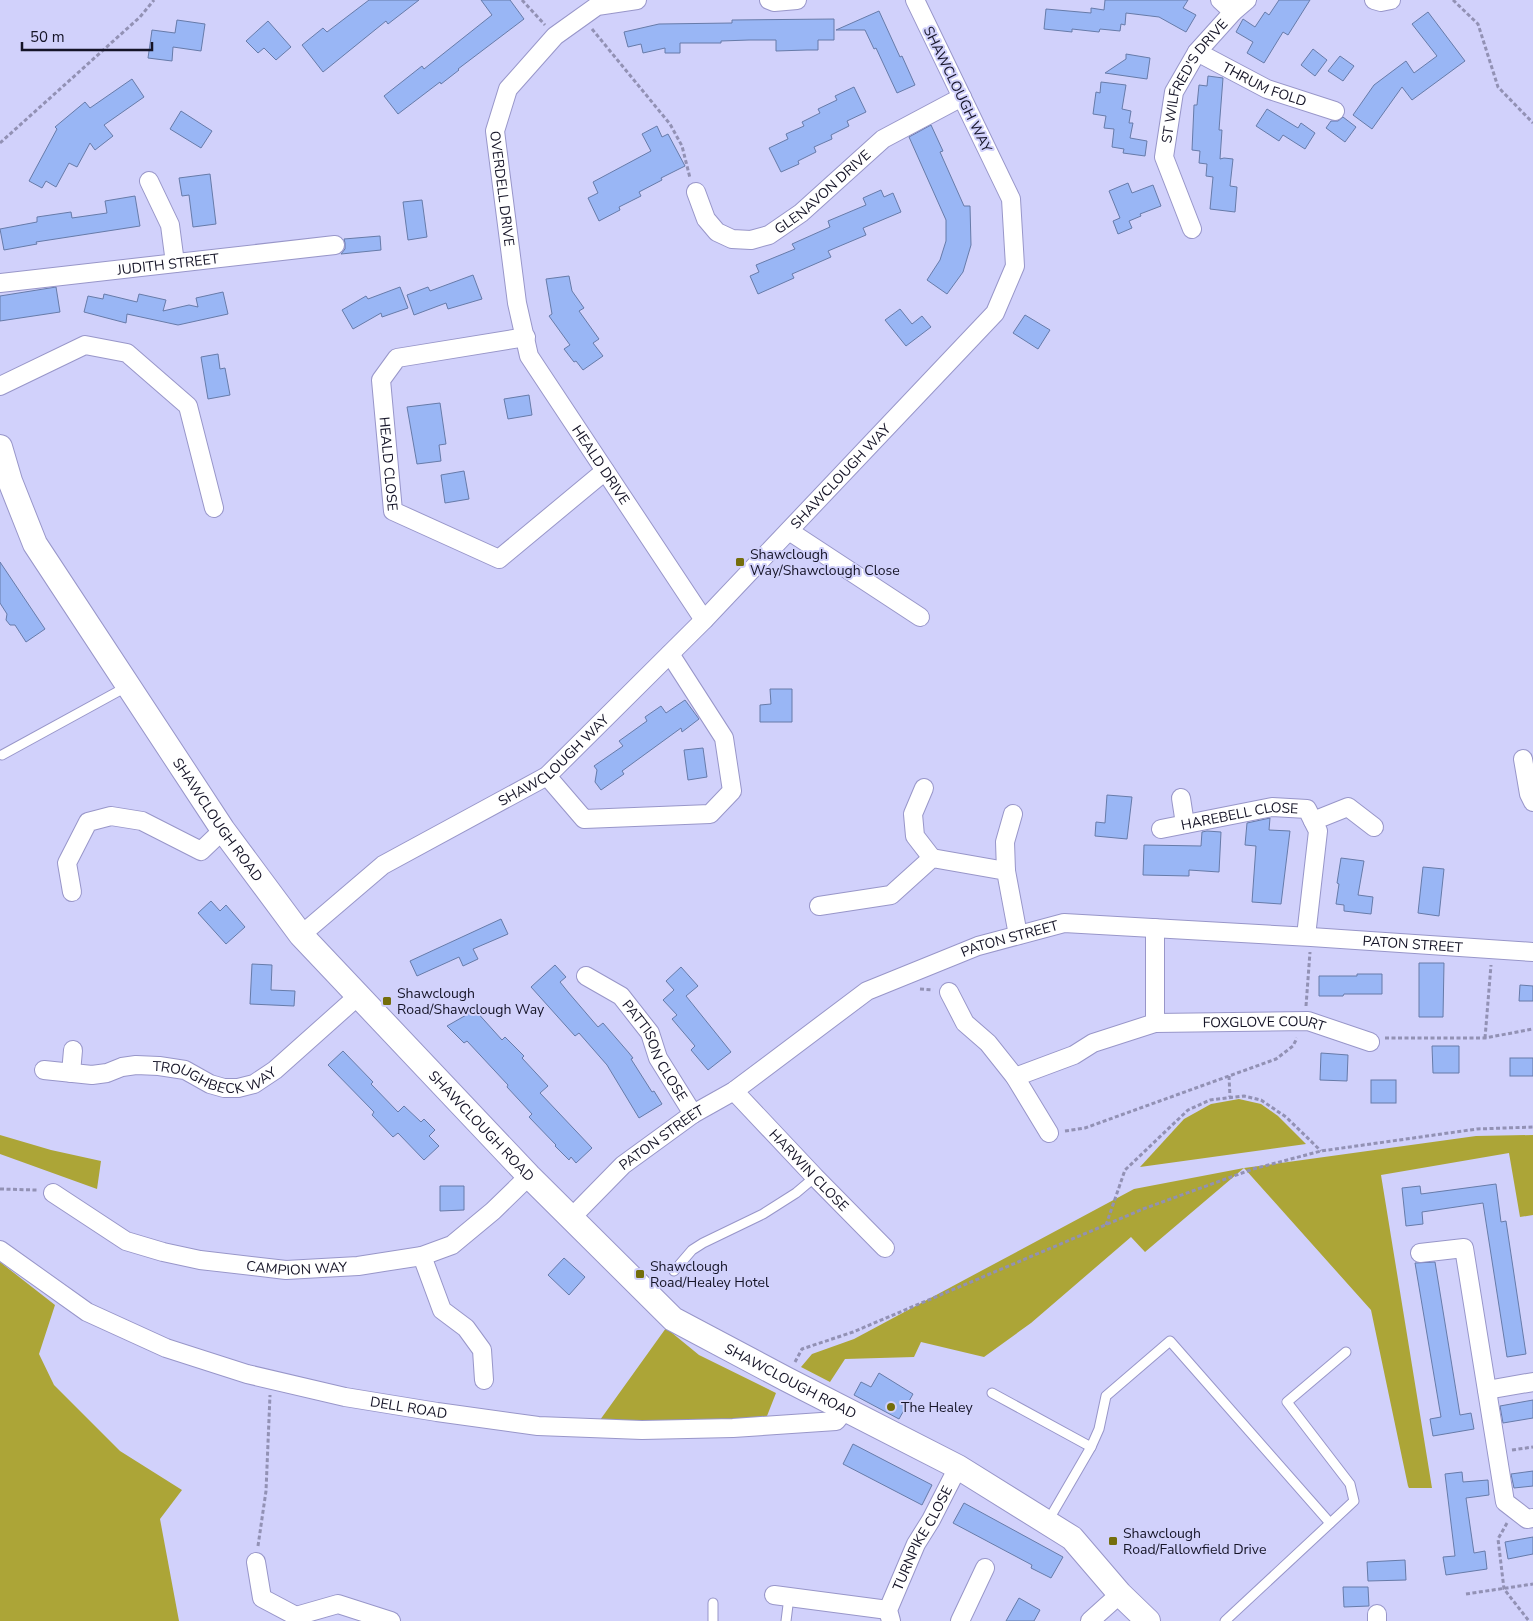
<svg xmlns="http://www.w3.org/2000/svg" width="1533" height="1621" viewBox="0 0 1533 1621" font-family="'Nunito Sans',sans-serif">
<rect width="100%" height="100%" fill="#d1d1fb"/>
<g fill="#aca537">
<path d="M1239,1099L1261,1104L1278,1116L1306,1144L1140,1167L1184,1119L1211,1104Z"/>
<path d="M0,1135L51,1150L101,1161L97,1189L0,1154Z"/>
<path d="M1533,1135V1215L1520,1217L1509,1153L1381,1175L1432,1488H1409L1408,1486L1371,1310L1244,1168L1145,1252L1131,1237L1031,1323L984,1357L921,1342L914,1357L845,1359L830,1382L801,1367L812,1354L854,1339L1134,1189L1244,1168L1476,1136Z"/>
<path d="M0,1262L55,1305L39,1354L54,1385L120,1451L182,1490L160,1519L179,1621H0Z"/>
<path d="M666,1328L699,1355L776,1393L767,1416L691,1423L600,1420Z"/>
</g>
<g fill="#99b6f5" stroke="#677ba9">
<path d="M369,0H419L388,24L386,21L323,72L302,45L323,28L327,32Z"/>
<path d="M481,0H510L524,19L458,69L459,70L441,84L440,82L398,114L384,96L422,66L424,69L492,15Z"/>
<path d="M1105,0H1188L1183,8L1196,15L1186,32L1159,17L1126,13L1125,25L1121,24L1120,31L1100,29L1099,32L1072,29V32L1044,29L1046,9L1091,13V8L1104,10Z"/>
<path d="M1279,0H1310L1288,35L1283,32L1264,63L1247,53L1253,42L1236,32L1243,19L1255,27L1265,12L1269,15Z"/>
<path d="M879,11L900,57L902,56L915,85L897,93L876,48L874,49L865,30H836Z"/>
<path d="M1428,12L1465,61L1412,100L1402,87L1372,129L1353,115L1374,85L1406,61L1414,73L1437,56L1412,24Z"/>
<path d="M834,19V40H818V50H807L776,51V40H749L721,41V43H680V53H665V48L643,53L641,44L628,47L624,32L659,24L732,23V20Z"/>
<path d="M177,20L205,24L201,51L173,47L172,61L148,58L152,30L175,33Z"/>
<path d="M268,21L291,47L276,60L264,48L258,53L246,41Z"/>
<path d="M1313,49L1327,60L1315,76L1301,65Z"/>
<path d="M1126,54L1150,58L1147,79L1105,73L1126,59Z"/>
<path d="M1340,56L1354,66L1343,81L1328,71Z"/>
<path d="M1208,76L1223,78L1219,130H1222L1220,159L1224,158L1233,159L1230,186L1237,187L1235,212L1210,209L1213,177L1206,176L1207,164L1199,163L1200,151L1192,150L1194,105H1197L1199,85L1207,86Z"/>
<path d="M132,79L144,97L104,125L113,136L95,150L90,143L77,167L69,163L56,187L46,181L42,188L29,181L57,129L55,127L85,102L90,108Z"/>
<path d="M1101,82L1126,85L1122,109L1131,111L1129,123H1133L1130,138L1147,141L1145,156L1123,153L1124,149L1112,147L1114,129L1104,128L1106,116L1093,114L1096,92L1100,93Z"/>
<path d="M854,87L866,112L847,121L849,126L831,135L832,139L814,147L816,152L798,161L799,164L781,172L769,148L788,139L786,134L804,126L802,122L820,113L818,109L837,100L835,96Z"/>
<path d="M1267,109L1298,128L1301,123L1315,133L1305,149L1283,135L1279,141L1256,126Z"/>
<path d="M181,111L212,131L201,148L170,129Z"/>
<path d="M1343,117L1356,127L1345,142L1326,128L1331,121H1338Z"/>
<path d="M931,125L943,151L940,152L964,206H970L971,245L963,272L947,294L927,280L940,260L946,241V220L909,137Z"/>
<path d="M657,126L662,137L668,134L685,166L661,178L662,180L639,192L641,196L619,207L620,210L599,221L588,198L598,193L593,182L651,151L642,134Z"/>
<path d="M210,174L216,224L193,227L189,195L182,196L179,178Z"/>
<path d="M1128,183L1132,193L1153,185L1161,206L1140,214L1141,216L1129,221L1132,228L1118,234L1113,221L1120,218L1109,191Z"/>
<path d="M881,190L884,197L893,193L901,212L863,228L866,235L828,251L831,257L792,274L794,278L758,294L750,276L759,272L756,265L795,249L792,244L830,227L828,221L866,205L863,198Z"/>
<path d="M135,196L140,226L36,242L37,244L4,250L0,229L37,222V217L71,212L72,218L107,213L105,201Z"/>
<path d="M422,200L427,237L408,240L403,202Z"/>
<path d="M380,236L381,250L341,254L345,249V243L344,239Z"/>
<path d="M473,275L482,299L448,309L446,303L414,315L407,295L428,287L430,291Z"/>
<path d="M569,276L572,291L584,308L579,311L599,339L593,343L603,356L583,370L576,361L574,362L564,349L570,345L549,316L552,314L546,279Z"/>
<path d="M56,287L60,312L0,321V296Z"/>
<path d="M400,287L408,308L382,317L381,313L353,329L342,310L366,296L368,299Z"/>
<path d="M223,292L228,314L178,325L127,314L126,323L84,312L88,296L103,299L104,294L137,302L139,294L166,300L163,311L189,305L198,307L196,298Z"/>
<path d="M900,309L912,324L922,316L931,327L906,346L885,320Z"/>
<path d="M1025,315L1050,330L1038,349L1013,333Z"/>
<path d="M218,354L220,369L225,368L230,395L208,399L201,357Z"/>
<path d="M529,395L532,415L508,419L504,399Z"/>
<path d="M440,403L446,444L439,445L441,461L417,464L407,407Z"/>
<path d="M464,471L469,499L445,503L441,475Z"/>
<path d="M0,562L45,629L26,642L15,625H10L6,620L7,614L0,603Z"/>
<path d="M770,689H792V722H760V705L771,704Z"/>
<path d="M685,700L699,719L682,732L681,728L622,771L624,774L601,790L595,782L597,770L594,766L623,746L619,741L647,721L645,717L661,706L666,713Z"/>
<path d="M703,748L707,777L688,780L684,750Z"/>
<path d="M1107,795L1132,797L1127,839L1095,836L1096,822L1105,823Z"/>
<path d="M1270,818L1269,830L1290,831L1281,904L1252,902L1256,846L1245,845L1247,823Z"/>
<path d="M1207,831L1221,832L1219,872L1189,870V876L1143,875L1144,845L1201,846L1202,832Z"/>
<path d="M1341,858L1364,861L1358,895L1373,897L1371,914L1344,911V905L1336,904L1339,884L1337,883Z"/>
<path d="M1423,867L1444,869L1439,916L1418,913Z"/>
<path d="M211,901L220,911L226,905L245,927L226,944L198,913Z"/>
<path d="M501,919L508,934L473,949L478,959L463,966L459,957L417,976L410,961Z"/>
<path d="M1419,963H1444L1443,1017H1419Z"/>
<path d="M252,964L272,965L271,990L295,991L294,1006L250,1004Z"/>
<path d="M555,965L566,977L560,982L568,992L598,1027L603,1023L629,1053L633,1058L631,1059L652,1092L654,1091L662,1104L639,1118L607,1065L579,1033L575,1036L531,987Z"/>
<path d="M681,967L698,986L686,996L731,1052L708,1070L691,1050L695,1046L672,1019L677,1015L663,1000L674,990L666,981Z"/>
<path d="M1357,974H1382V994H1344L1343,996H1319V976H1357Z"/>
<path d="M1520,985L1533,986V1001H1519Z"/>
<path d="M475,1010L502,1040L505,1037L524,1056L522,1058L548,1086L540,1093L592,1148L576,1163L571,1157L569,1160L555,1146L556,1145L529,1117L532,1114L507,1087L508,1085L467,1041L464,1043L447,1026Z"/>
<path d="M1432,1046H1459V1073H1433Z"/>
<path d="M343,1051L373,1082L371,1084L398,1112L404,1106L421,1122L424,1119L435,1130L429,1136L439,1146L424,1160L398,1133L393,1137L372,1115L374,1112L328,1065Z"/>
<path d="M1321,1053L1348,1055L1347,1081L1320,1080Z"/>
<rect x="1510" y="1058" width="23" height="18"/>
<rect x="1371" y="1080" width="25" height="23"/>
<path d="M1496,1184L1501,1222L1506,1221L1526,1354L1507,1357L1483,1203L1422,1212L1423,1224L1406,1226L1402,1188L1420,1186L1421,1194Z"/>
<path d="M440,1186H464V1210L440,1211Z"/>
<path d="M564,1258L585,1277L569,1295L548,1275Z"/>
<path d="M1435,1262L1460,1415L1471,1413L1474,1429L1433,1436L1430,1419L1441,1417L1415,1263Z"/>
<path d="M879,1373L913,1394L899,1419L854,1395L861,1382L871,1387Z"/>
<path d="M1533,1400V1418L1503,1423L1500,1406Z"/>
<path d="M853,1444L932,1485L922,1505L843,1464Z"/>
<path d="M1533,1471V1486L1514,1488L1511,1474Z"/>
<path d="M1462,1472L1463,1482L1488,1480L1489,1495L1466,1498L1474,1553L1485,1551L1487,1569L1446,1575L1443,1557L1455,1556L1445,1474Z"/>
<path d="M964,1503L1063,1557L1051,1578L1031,1568L1032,1565L953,1523Z"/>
<path d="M1533,1537V1554L1508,1559L1505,1542Z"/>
<path d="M1405,1560L1406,1580L1368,1581L1367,1562Z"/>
<path d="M1343,1587H1368L1369,1606L1344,1607Z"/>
<path d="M1019,1598L1040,1610L1034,1621H1006Z"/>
</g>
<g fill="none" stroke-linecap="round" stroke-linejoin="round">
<defs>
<g id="lane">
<path d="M2,755L128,686"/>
<path d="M674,1271L692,1250L703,1243L763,1214L796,1193L815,1177"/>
<path d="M992,1393L1091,1447"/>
<path d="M1048,1521L1091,1447L1099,1429L1106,1396L1170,1341L1330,1523"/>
<path d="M713,1621V1603"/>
<path d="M786,1621L789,1597"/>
<path d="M1225,1621L1354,1501L1350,1484L1287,1402L1346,1352"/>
</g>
<g id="street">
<path id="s1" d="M637,0L597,6L555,36L508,89L495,131L517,303L529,356L704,620"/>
<path d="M769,0L774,2L797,0"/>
<path d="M1220,0L1233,12"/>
<path d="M1374,0L1381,2L1391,0"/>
<path id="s2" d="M1197,52L1267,89L1335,111"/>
<path d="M149,181L170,225L175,263"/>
<path id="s3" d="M696,192L706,219L717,232L732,239L751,240L769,235L801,213L883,139L962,97"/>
<path id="s4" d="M1192,229L1164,157L1174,92L1197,52L1233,12L1247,0"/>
<path id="s5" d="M0,283L335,245"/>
<path id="s6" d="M526,337L397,358L381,380L393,511L499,559L605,471"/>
<path d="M0,386L85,345L127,353L188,406L214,508"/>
<path d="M789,531L920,617"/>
<path d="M1523,759L1529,794L1533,802"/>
<path d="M547,776L584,819L710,814L732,791L724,738L670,654"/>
<path d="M924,788L913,814L915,836L932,858"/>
<path d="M1181,798L1185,824"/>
<path d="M1313,821L1348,807L1374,827"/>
<path id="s7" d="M1161,829L1272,807L1307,809L1318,831L1306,936"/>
<path d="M1006,871L1005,842L1013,814"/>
<path d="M72,892L67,863L88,822L111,816L142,821L201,851L223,830"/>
<path d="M819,906L891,895L932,858L1006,871L1018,935"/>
<path d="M1155,928V1023"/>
<path id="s8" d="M301,935L383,865L547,776L704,620L995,313L1015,266L1011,199L915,0"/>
<path id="s9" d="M586,976L621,996L650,1033L658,1058L693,1114"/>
<path d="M949,992L965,1023L988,1043L1015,1077L1049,1133"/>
<path id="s10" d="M44,1070L92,1075L107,1073L122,1067L136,1065L159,1066L185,1070L210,1084L224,1088H238L254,1084L275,1070L358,996"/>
<path d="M71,1073L73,1050"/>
<path id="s11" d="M1015,1077L1074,1055L1093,1043L1155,1023L1308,1021L1370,1042"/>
<path id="s12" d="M734,1091L815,1177L885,1248"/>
<path id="s13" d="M53,1193L126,1241L163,1252L200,1260L286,1270L358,1266L422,1256L452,1245L493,1211L529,1176"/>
<path id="s14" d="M572,1217L623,1165L693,1114L734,1091L867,991L978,946L1064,923L1311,937L1533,952"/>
<path id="s15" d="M0,1250L87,1312L166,1348L247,1374L345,1397L437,1412L538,1426L642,1430L733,1428L836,1421L846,1409"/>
<path d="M1420,1253L1464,1248L1505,1502L1527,1519L1533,1518"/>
<path d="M422,1256L442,1310L466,1328L482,1350L484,1380"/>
<path d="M1487,1390L1533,1382"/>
<path d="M256,1562L262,1598L296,1616"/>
<path d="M774,1595L888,1610"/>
<path d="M296,1616L338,1604L391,1621"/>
<path id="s16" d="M891,1621L888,1610L916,1544L931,1520L958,1467"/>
<path d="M960,1621L985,1568"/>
<path d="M1090,1621L1120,1594"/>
<path d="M1377,1621V1614"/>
</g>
<g id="secondary">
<path id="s17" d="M0,447L10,481L35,544L223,830L301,935L529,1176L673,1319L786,1379L958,1467L1072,1538L1120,1594L1148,1621"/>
</g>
</defs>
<use href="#lane" stroke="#9896c9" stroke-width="11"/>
<use href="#street" stroke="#9896c9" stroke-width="20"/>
<use href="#secondary" stroke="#9896c9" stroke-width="26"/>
<g stroke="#9291b4" stroke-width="3" stroke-dasharray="4 2.5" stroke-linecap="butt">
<path d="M522,0L545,25"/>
<path d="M1453,0L1478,24L1498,87L1533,123"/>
<path d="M592,29L670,124L682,146L690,178"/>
<path d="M0,143L140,17L154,0"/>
<path d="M920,989L933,990"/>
<path d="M1306,1006L1310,952"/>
<path d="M1385,1038H1485L1533,1029"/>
<path d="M1485,1038L1491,965"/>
<path d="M1229,1076L1230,1097"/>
<path d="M1065,1131L1085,1128L1276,1059L1293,1046L1297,1038"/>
<path d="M0,1189L37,1190"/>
<path d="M1106,1225L1125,1170L1188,1110L1210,1100L1244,1096L1261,1100L1286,1117L1321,1151"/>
<path d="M795,1362L802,1349L853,1332L1143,1209L1253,1169L1321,1151L1477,1129L1533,1127"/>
<path d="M1512,1450L1533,1447"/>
<path d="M1507,1523L1498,1539L1504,1589L1529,1621"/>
<path d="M258,1546L266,1491L270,1395"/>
<path d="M1466,1594L1533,1584"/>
</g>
<use href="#lane" stroke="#fff" stroke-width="9"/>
<use href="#street" stroke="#fff" stroke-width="18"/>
<use href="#secondary" stroke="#fff" stroke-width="24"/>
</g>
<g fill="#746e0c" stroke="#d1d1fb" stroke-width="2">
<rect x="735" y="557" width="10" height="10" rx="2.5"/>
<rect x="382" y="996" width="10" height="10" rx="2.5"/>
<rect x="635" y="1269" width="10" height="10" rx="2.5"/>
<circle cx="891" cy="1407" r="5"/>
<rect x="1108" y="1536" width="10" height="10" rx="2.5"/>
</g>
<g text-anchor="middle" stroke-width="4" stroke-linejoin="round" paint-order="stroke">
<g font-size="14" fill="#151427" stroke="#d1d1fb">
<text dy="5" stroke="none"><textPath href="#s4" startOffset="161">ST WILFRED'S DRIVE</textPath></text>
<text dy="5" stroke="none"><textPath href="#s2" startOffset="75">THRUM FOLD</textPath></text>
<text transform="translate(958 89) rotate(64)" y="5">SHAWCLOUGH WAY</text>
<text dy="5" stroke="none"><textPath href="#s1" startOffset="265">OVERDELL DRIVE</textPath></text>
<text dy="5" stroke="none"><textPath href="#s3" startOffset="169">GLENAVON DRIVE</textPath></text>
<text dy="5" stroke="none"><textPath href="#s5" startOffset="169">JUDITH STREET</textPath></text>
<text dy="5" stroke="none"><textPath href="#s6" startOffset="242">HEALD CLOSE</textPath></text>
<text dy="5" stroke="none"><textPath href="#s1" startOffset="565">HEALD DRIVE</textPath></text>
<text dy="5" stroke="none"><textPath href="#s8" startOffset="714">SHAWCLOUGH WAY</textPath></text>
<text dy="5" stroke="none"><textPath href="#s8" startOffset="309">SHAWCLOUGH WAY</textPath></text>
<text dy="5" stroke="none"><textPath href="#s7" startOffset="80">HAREBELL CLOSE</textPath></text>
<text dy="5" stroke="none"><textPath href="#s17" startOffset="434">SHAWCLOUGH ROAD</textPath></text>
<text dy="5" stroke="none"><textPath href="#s14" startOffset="525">PATON STREET</textPath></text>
<text dy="5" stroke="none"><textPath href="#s14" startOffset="931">PATON STREET</textPath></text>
<text dy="5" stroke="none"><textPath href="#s11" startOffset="260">FOXGLOVE COURT</textPath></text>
<text dy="5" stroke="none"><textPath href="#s9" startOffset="105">PATTISON CLOSE</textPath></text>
<text dy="5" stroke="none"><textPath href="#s10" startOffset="176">TROUGHBECK WAY</textPath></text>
<text dy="5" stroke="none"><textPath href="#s17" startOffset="839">SHAWCLOUGH ROAD</textPath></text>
<text dy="5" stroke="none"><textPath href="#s14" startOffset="120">PATON STREET</textPath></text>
<text dy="5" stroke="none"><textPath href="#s12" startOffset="109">HARWIN CLOSE</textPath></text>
<text dy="5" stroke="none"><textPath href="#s13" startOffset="261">CAMPION WAY</textPath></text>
<text dy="5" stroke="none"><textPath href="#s17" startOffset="1244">SHAWCLOUGH ROAD</textPath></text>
<text dy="5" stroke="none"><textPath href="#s15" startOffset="444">DELL ROAD</textPath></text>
<text dy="5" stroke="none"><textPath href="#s16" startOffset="91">TURNPIKE CLOSE</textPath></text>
</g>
<g font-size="14" fill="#151427" stroke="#d1d1fb" text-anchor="start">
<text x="750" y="559">Shawclough<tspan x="750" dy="16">Way/Shawclough Close</tspan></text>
<text x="397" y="998">Shawclough<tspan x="397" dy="16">Road/Shawclough Way</tspan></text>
<text x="650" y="1271">Shawclough<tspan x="650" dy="16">Road/Healey Hotel</tspan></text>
<text x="901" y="1412">The Healey</text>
<text x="1123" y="1538">Shawclough<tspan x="1123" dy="16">Road/Fallowfield Drive</tspan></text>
</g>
</g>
<path d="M22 42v8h130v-8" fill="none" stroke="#151427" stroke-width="2.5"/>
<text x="30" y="42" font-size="15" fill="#151427" stroke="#d1d1fb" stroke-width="4" paint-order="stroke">50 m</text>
</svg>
